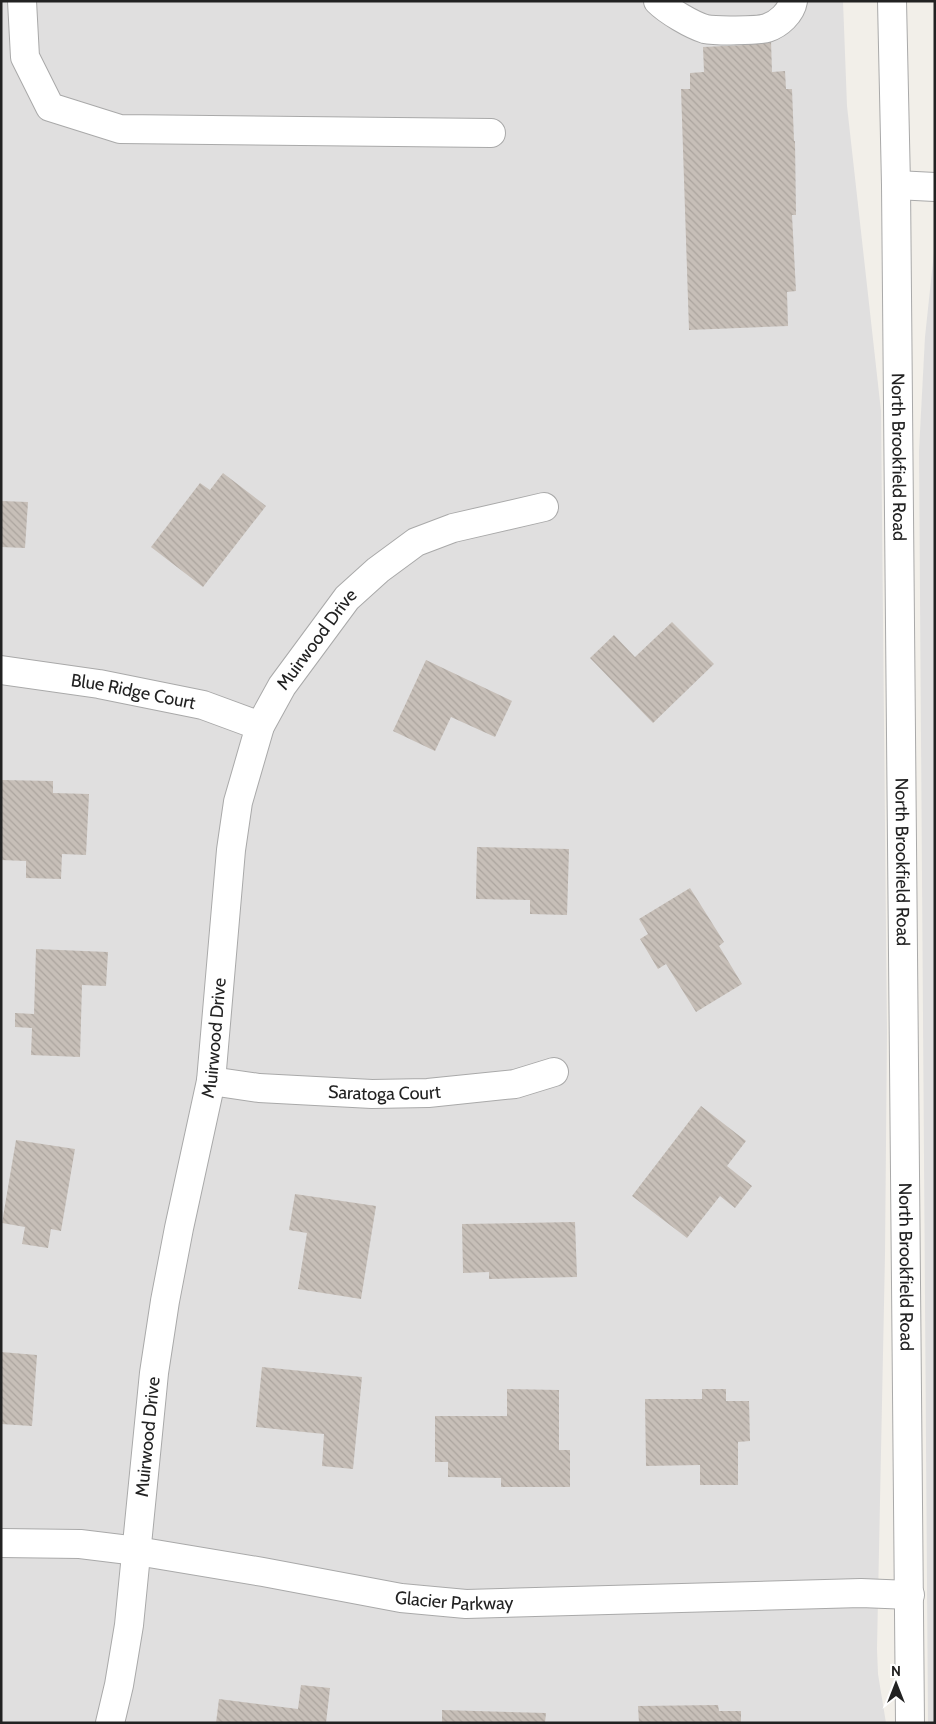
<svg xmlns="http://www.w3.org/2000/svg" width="936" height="1724" viewBox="0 0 936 1724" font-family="Cabin,sans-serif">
<defs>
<pattern id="building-back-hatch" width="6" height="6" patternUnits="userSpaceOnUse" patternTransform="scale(1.25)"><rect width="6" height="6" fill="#c7bfb8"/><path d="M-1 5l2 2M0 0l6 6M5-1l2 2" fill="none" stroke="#aba49e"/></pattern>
</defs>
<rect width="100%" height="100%" fill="#f2efe9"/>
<g fill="#e0dfdf">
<path d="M1,1H843L847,106L881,411L887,1032L885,1255L877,1649L878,1674L886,1723H1Z"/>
<path d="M935,243V1723H928L919,451L925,337Z"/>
</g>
<g fill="url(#building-back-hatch)">
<path d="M771,41L772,72L785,71L786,89H792L794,141H795L796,215H792L796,291L787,292L788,326L689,330L681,89H690V73L704,72L703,47L746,45L745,42Z"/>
<path d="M223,473L266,506L203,587L151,547L200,483L210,490Z"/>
<path d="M1,501L28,502L25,548L1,547Z"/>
<path d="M672,622L714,664L653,723L590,658L614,635L635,657Z"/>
<path d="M426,660L512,701L495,737L451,717L435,751L393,731Z"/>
<path d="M1,780L53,781V793L89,794L86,855L62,854L61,879L26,878V861L1,860Z"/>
<path d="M477,847L569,849L567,915L530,914V900L476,899Z"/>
<path d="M690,888L724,942L719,946L742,984L696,1012L666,964L658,969L640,939L648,934L639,919Z"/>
<path d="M36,949L108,952L106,986L82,985L80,1057L31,1055L32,1028L15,1027V1013L34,1014Z"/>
<path d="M701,1106L746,1141L727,1166L752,1186L735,1208L720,1196L687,1238L632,1196Z"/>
<path d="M16,1140L75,1149L61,1231L51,1229L48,1248L22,1244L25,1227L2,1223Z"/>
<path d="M295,1194L376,1206L361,1299L298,1289L307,1233L289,1230Z"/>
<path d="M575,1222L577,1277L489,1279V1272L463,1273L462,1224Z"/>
<path d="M1,1352L37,1355L32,1426L1,1424Z"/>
<path d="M262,1367L362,1377L353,1469L322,1466L324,1434L256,1427Z"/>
<path d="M507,1389L559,1390V1450H570V1487H501V1478L448,1477V1462H435V1416H507Z"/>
<path d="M702,1389H726V1401H749L750,1441L738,1442V1485H700V1465L646,1466L645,1399H702Z"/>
<path d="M301,1685L330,1688L326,1723H216L219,1699L298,1709Z"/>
<path d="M718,1705L719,1711H741V1723H639L638,1706Z"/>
<path d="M442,1710L546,1713L545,1723H442Z"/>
</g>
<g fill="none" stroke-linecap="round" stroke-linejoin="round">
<defs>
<g id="minor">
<path d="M22,1L25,57L50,107L120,129L491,133"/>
<path d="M658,1C668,11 692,25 705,29C714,31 758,31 767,28C779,24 791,13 793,1"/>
<path id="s1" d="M892,1L896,185L910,1723"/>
<path d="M896,185L935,187"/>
<path id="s2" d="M1,670L99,684L203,705L260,726"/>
<path id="s3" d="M211,1081L259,1088L372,1094L428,1093L515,1084L554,1072"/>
<path id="s4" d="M1,1543L80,1544L137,1551L263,1572L401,1598L466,1604L861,1593L910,1595"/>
<path id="s5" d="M110,1723L119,1685L129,1625L154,1373L165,1301L179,1228L211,1081L231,850L238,802L260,726L282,686L347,598L378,570L416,542L453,528L544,507"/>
</g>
</defs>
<use href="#minor" stroke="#a9a9a9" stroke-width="30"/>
<use href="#minor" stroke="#fff" stroke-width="28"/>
</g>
<g text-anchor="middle" stroke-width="4" stroke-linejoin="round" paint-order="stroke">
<g font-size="18" fill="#222" stroke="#fff">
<text dy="6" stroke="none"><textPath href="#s1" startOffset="456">North Brookfield Road</textPath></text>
<text dy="6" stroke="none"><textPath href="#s5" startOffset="1114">Muirwood Drive</textPath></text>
<text dy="6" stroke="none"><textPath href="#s2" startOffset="134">Blue Ridge Court</textPath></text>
<text dy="6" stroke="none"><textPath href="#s1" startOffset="861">North Brookfield Road</textPath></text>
<text dy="6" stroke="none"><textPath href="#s5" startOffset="694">Muirwood Drive</textPath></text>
<text dy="6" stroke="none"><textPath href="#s3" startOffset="174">Saratoga Court</textPath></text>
<text dy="6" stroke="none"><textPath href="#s1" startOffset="1266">North Brookfield Road</textPath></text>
<text dy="6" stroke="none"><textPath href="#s5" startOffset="289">Muirwood Drive</textPath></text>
<text dy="6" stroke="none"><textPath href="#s4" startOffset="458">Glacier Parkway</textPath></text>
</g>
</g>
<rect width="936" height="1724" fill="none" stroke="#222222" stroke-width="5"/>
<g transform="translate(896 1684)" stroke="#ffffff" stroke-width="4" paint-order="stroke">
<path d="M0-4L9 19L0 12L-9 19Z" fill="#222222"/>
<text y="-8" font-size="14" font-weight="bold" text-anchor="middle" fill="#222222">N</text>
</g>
</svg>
